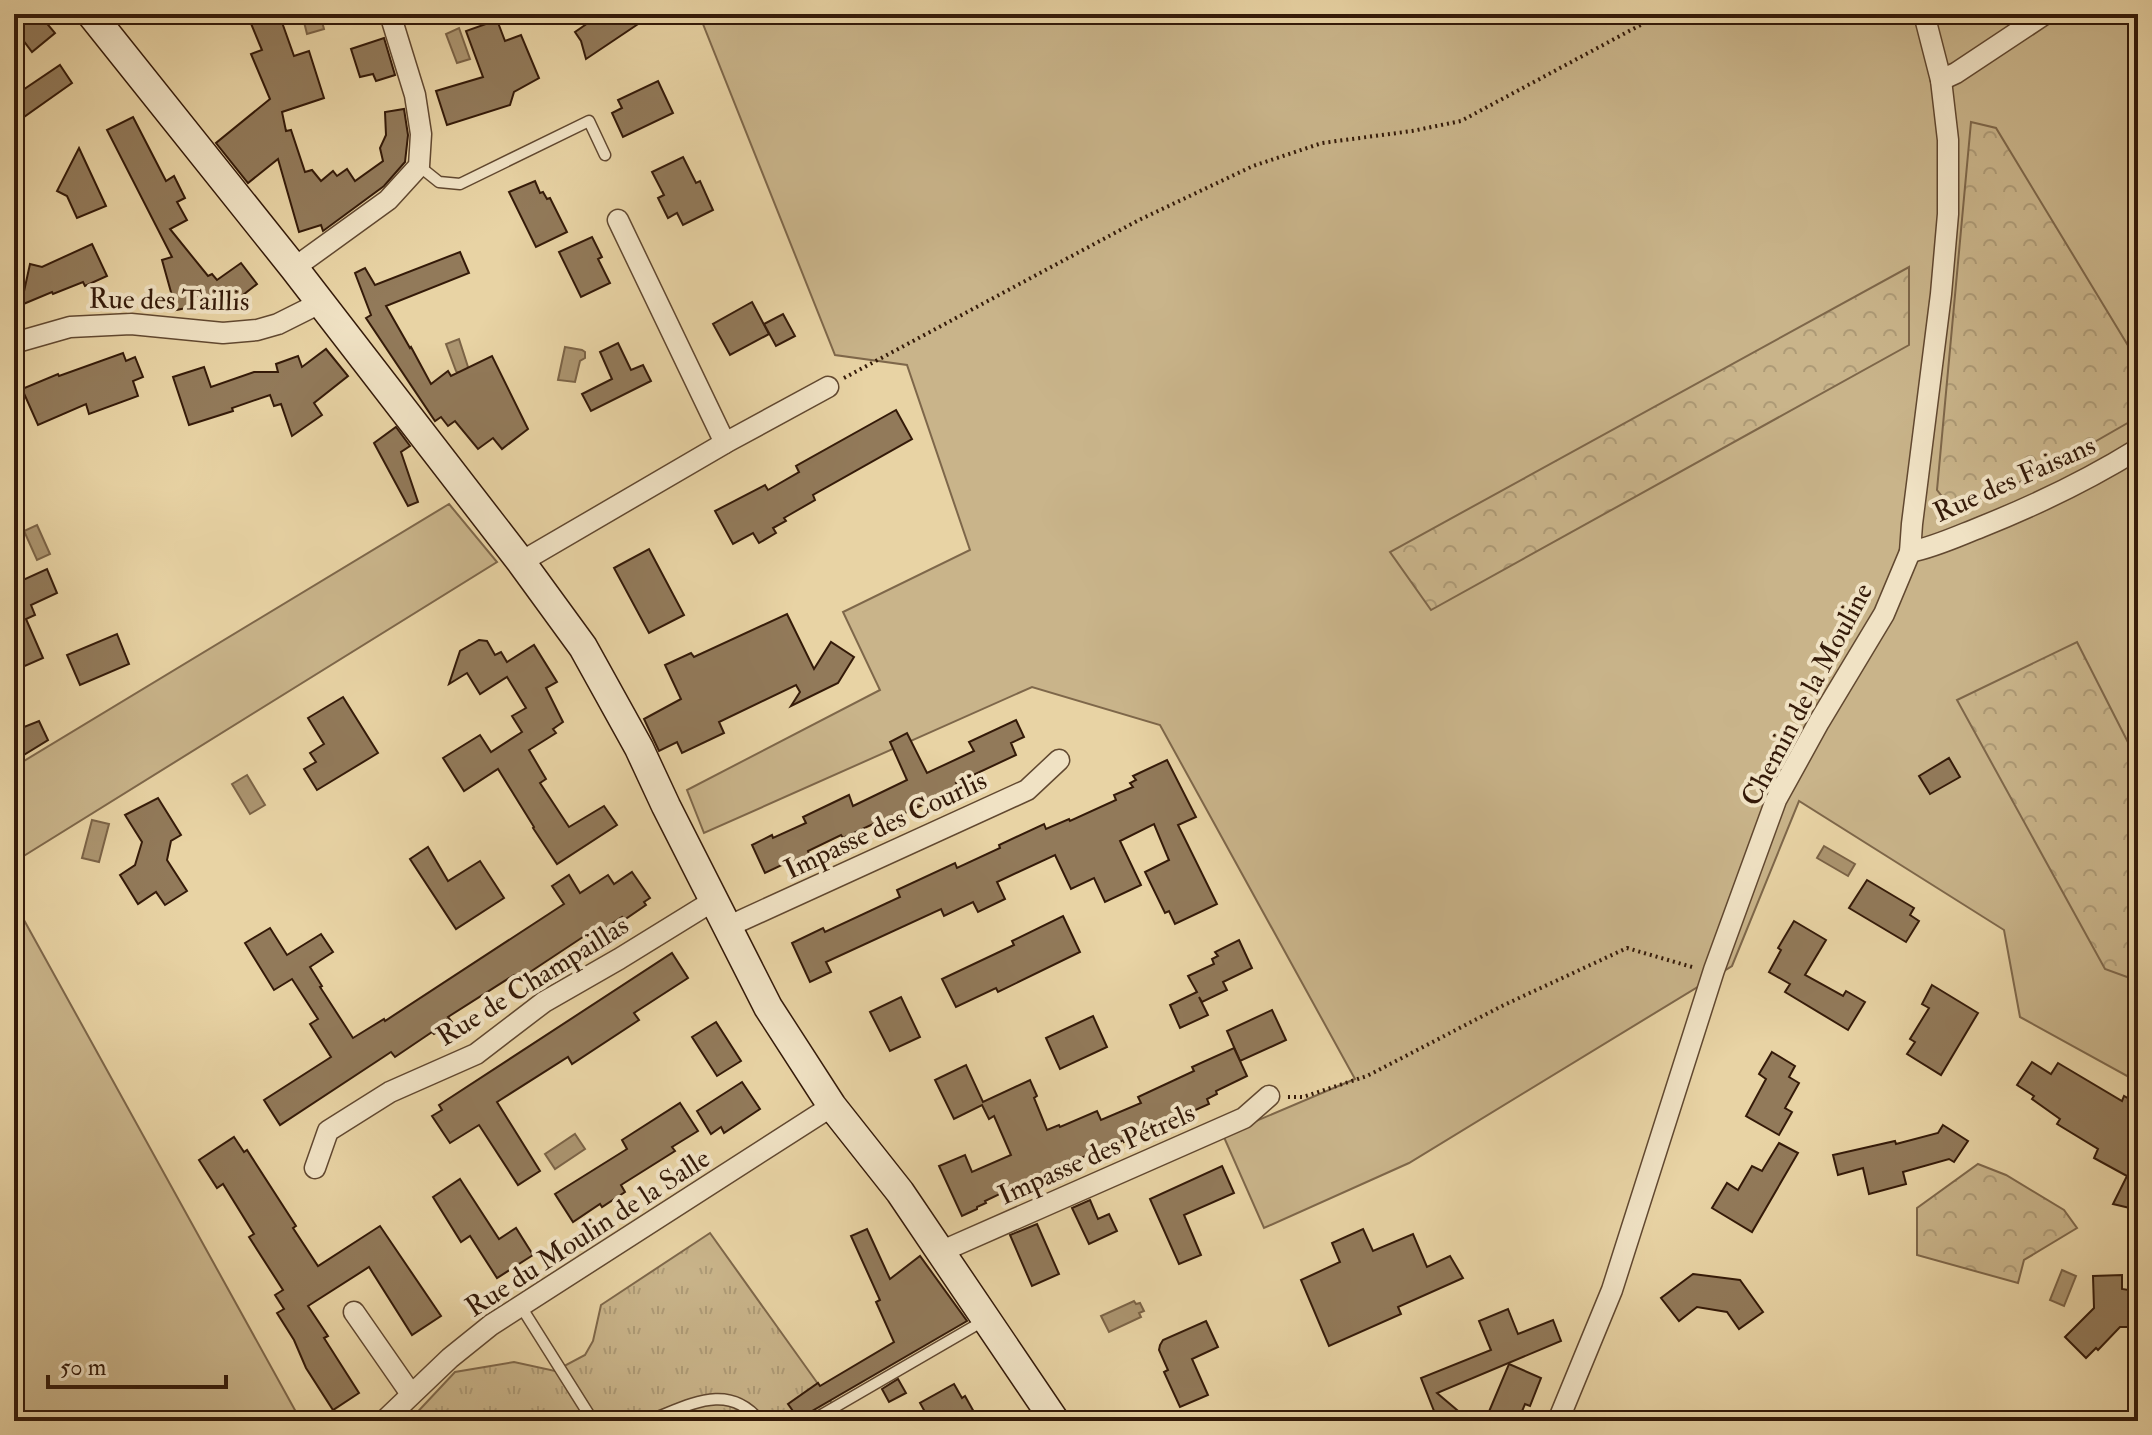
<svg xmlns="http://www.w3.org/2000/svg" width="2152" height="1435" viewBox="0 0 2152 1435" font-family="'IM FELL Double Pica',serif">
<defs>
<pattern id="forest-crowns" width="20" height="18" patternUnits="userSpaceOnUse" patternTransform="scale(2)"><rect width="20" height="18" fill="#c9b48a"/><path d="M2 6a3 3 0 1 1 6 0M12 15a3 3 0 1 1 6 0" fill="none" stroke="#ad9a76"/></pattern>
<pattern id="park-tufts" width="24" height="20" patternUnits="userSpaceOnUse" patternTransform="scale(2)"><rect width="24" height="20" fill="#c9b48a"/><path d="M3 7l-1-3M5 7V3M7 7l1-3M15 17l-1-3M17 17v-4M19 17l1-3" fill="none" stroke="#ad9a76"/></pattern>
</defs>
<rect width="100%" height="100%" fill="#e8d3a4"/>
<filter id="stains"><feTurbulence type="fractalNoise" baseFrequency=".0025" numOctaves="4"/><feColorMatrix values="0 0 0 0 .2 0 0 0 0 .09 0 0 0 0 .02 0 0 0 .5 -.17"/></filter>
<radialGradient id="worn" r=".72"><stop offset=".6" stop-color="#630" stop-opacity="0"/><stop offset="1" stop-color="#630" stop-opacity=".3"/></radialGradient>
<g fill="#c9b48a" stroke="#7e674a" stroke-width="2">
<path d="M699,14H2138V1082L2020,1017L2004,930L1799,801L1732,966L1409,1163L1264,1228L1223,1135L1355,1079L1160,725L1032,687L704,833L687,790L880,690L843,612L970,550L907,365L835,355Z"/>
<path d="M449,504L497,562L14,862V767Z"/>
<path d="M14,902L301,1421H14Z"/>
</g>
<g fill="url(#forest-crowns)" stroke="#7e674a" stroke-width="2">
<path d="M1971,122L1996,128L2138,362V417L2035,476L1952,509L1937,490Z"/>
<path d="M1909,267V345L1431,610L1390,552Z"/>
<path d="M2077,642L2138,762V981L2105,969L1957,700Z"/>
<path d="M1978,1164L2006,1175L2064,1210L2077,1228L2024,1260L2018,1283L1917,1255V1208Z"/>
</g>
<path fill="url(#park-tufts)" stroke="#7e674a" stroke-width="2" d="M710,1233L831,1402L833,1421H409L455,1372L514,1362L555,1371L585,1355L593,1341L601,1305Z"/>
<g fill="#ab946f" stroke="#7b6346" stroke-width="2">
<path d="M302,14H320L324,29L307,34Z"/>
<path d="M459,28L470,59L457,63L446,34Z"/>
<path d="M459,339L468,367L467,370L458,373L456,371L446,344Z"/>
<path d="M565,347L582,350L585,352V358L580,361L575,382L558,380Z"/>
<path d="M37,525L50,554L37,560L24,531Z"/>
<path d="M247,775L265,805L250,814L232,784Z"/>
<path d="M92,820L109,824L99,862L82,858Z"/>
<path d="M1824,846L1855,864L1848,876L1817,858Z"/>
<path d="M575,1134L585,1149L555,1169L545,1154Z"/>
<path d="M2062,1270L2076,1276L2064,1306L2050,1300Z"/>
<path d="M1134,1301L1136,1304L1140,1303L1144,1311L1139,1313L1141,1317L1109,1332L1101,1316Z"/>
</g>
<g fill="#927a5a" stroke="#341a09" stroke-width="2">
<path d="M14,14H39L55,33L32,52L14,28Z"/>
<path d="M247,14H279L294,56L309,51L324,98L282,112L286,131L291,130L305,172L312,170L321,181L333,171L337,176L347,169L355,181L383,161L380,148L386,135L385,112L404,109L408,135L405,162L384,186L323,231L321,225L299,232L278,159L248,183L216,143L270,99L251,54L262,50Z"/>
<path d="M601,14H653L586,59L581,41L575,32Z"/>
<path d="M497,20L505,41L521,35L539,78L514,92L510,105L447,125L436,91L483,77L466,31Z"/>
<path d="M384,38L395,75L376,81L373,74L360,77L351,49Z"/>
<path d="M60,65L72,83L14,124V96Z"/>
<path d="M658,81L673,113L623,137L612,113L622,108L618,100Z"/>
<path d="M133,117L166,181L174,176L185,198L177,202L187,220L170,229L208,276L212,274L217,280L241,263L257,284L229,306L198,308L197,306L176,310L162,260L172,257L107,130Z"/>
<path d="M79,148L106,206L77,218L67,196L57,191Z"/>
<path d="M683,157L696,183L700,181L713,210L683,225L677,213L668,218L658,198L664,195L652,172Z"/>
<path d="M535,181L540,193L543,192L547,199L550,198L567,232L536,247L509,192Z"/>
<path d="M592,237L602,257L598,259L610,283L581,297L559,252Z"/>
<path d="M92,244L107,276L85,286L83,282L53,294L52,292L21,305L30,264L42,267Z"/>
<path d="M460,252L469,273L386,306L410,348L411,347L431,384L448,371L451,376L492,356L528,429L502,449L493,438L478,449L455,421L448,426L441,417L435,421L366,318L371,315L355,273L365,268L375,285Z"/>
<path d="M752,302L769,334L730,355L713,324Z"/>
<path d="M783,314L795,336L776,346L764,324Z"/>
<path d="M618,343L631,370L643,365L651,381L591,411L582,394L612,379L600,352Z"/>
<path d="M326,349L348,376L314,403L322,415L292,436L281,404L274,406L270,395L232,408L233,411L189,425L173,377L204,367L211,387L254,372H278L276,364L298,356L302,367Z"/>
<path d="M123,353L126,361L135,357L143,377L133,381L138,396L89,414L86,404L38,425L22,389L58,374L59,376Z"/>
<path d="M896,410L912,439L813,495L815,500L784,518L786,521L773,528L776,533L759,543L753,533L733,544L715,511L765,485L768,490L799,472L796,466Z"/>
<path d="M396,427L410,446L401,452L418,502L408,506L374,443Z"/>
<path d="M649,549L684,615L649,633L614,568Z"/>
<path d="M14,565L21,581L47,569L57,593L31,605L35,615L26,619L43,658L18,669L14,657Z"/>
<path d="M787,614L814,669L831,642L854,657L838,683L791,706L800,692L796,685L719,722L724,733L682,753L677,742L659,751L644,719L681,699L665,665L691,653L694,657Z"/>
<path d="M117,634L129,664L80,685L67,655Z"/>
<path d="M479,640L487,641L495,655L501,652L507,662L534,645L557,682L546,688L563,722L553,729L556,733L529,750L546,779L540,783L569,827L604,806L617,825L557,864L533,828L534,827L498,769L464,791L443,758L480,735L491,752L522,732L512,716L526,708L507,677L480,694L467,673L449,684L460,651Z"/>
<path d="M343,697L378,753L317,790L304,769L316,762L310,753L324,744L308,718Z"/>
<path d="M1016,720L1024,737L1011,743L1016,755L956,783L959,788L920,806L875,827L873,824L843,838L841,835L808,851L810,857L790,867L788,862L765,873L752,845L772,835L773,838L806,823L803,817L849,795L853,806L907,780L890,742L907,733L927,773L974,751L969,742Z"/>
<path d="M39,721L48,740L14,761V731Z"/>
<path d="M1949,758L1960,777L1930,794L1919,776Z"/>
<path d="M1167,760L1196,817L1178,825L1217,904L1175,924L1169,911L1165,913L1145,872L1169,860L1154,824L1120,841L1141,885L1105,902L1094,878L1071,889L1055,855L997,882L1005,899L978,912L973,902L944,916L941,909L826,962L831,972L810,982L792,943L823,928L825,932L900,897L897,890L955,863L957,868L1000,848L999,845L1044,824L1046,829L1069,819L1070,821L1116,800L1114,795L1133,787L1130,783L1136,780L1133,776Z"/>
<path d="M158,798L181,835L171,841L167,860L187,891L165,905L156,892L138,904L120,875L135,865L142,842L125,815Z"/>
<path d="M428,847L448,881L480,861L504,898L456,929L410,859Z"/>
<path d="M632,872L650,898L644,902L646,905L624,920L622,917L604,929L601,925L518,980L514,975L448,1017L452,1022L434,1034L432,1032L395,1057L391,1052L280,1125L264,1100L331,1057L310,1024L318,1019L292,979L274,990L245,943L270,928L287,955L321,934L333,952L310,967L322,986L320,987L353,1038L384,1019L385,1021L564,904L552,886L569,875L580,893L608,875L614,884Z"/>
<path d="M1867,880L1914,908L1910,915L1919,921L1906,942L1849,908Z"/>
<path d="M1063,916L1080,952L998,992L996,988L956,1007L942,979L1014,945L1012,941Z"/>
<path d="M1794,921L1826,940L1805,975L1843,996L1846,991L1865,1002L1848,1030L1785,992L1790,984L1769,972L1781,950L1778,948Z"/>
<path d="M1239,940L1252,968L1223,982L1227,990L1202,1002L1199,997L1208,1015L1180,1028L1170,1005L1197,992L1188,976L1214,964L1212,959L1218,956L1215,952Z"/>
<path d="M672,953L688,978L634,1013L639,1020L572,1064L568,1057L497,1102L540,1171L518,1185L479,1125L450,1143L432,1116L442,1110L439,1105Z"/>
<path d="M1932,985L1978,1013L1941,1075L1907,1054L1915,1042L1910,1039L1929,1008L1922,1004Z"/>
<path d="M901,997L920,1037L890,1051L870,1012Z"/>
<path d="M1272,1010L1286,1040L1240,1061L1227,1031Z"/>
<path d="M1093,1016L1107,1047L1060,1069L1046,1038Z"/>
<path d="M716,1022L741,1061L717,1076L692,1037Z"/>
<path d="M1234,1048L1247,1076L1216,1091L1217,1094L1207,1099L1209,1104L1124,1142V1140L1074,1161L1073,1159L985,1201L986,1203L977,1207V1209L962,1216L939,1166L965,1155L972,1172L1011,1155L994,1116L989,1119L982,1105L954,1119L935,1080L966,1065L983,1102L1030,1080L1037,1096L1034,1098L1047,1130L1059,1125L1060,1127L1097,1111L1101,1120L1141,1103L1138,1097L1194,1071L1192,1067Z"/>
<path d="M1772,1052L1795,1066L1789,1077L1799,1083L1785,1108L1792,1112L1779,1135L1746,1116L1766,1079L1759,1074Z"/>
<path d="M2032,1062L2051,1074L2058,1063L2122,1101L2124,1096L2138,1104V1210L2113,1204L2127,1176L2094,1158L2098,1149L2057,1124L2060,1119L2032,1099L2034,1096L2017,1085Z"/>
<path d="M742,1082L760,1109L724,1133L721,1127L711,1134L697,1111Z"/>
<path d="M680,1103L698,1131L672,1147L675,1151L621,1185L625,1192L602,1207L600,1204L573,1222L555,1194L627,1149L622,1140Z"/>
<path d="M1943,1125L1968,1141L1954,1162L1949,1159L1903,1172L1906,1184L1869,1194L1863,1168L1838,1175L1833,1155L1895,1141L1896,1144L1938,1133Z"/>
<path d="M234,1137L244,1152L247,1150L296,1226L293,1228L318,1266L380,1226L441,1316L412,1335L369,1267L308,1306L328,1336L324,1338L359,1393L333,1410L306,1368L294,1340L277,1313L284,1309L275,1295L283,1290L249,1237L254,1234L223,1184L217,1188L199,1160Z"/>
<path d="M1779,1143L1798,1153L1752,1232L1712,1208L1727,1183L1738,1190L1752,1166L1762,1171Z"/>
<path d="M1222,1166L1234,1193L1184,1215L1201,1255L1179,1264L1150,1199Z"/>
<path d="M460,1179L499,1239L516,1228L533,1255L497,1278L470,1236L461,1242L433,1197Z"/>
<path d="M1090,1200L1098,1219L1109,1214L1117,1231L1089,1244L1072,1208Z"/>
<path d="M1037,1224L1059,1274L1032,1286L1010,1235Z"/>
<path d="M867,1229L890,1279L920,1256L967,1321L807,1414L803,1421H800L788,1404L818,1383L820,1386L894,1342L876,1302L880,1300L851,1236Z"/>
<path d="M1363,1229L1373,1251L1413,1234L1427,1267L1450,1256L1463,1278L1398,1307L1401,1314L1329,1346L1301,1280L1340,1262L1332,1243Z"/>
<path d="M1693,1274L1740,1280L1763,1312L1739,1329L1727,1312L1697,1307L1679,1321L1661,1298Z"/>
<path d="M2122,1275V1289L2129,1290V1304H2138V1327H2120L2098,1350L2096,1348L2086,1358L2065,1337L2094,1308L2093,1276Z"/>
<path d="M1508,1309L1518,1334L1553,1320L1561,1341L1437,1393L1470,1421H1438L1421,1378L1491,1350L1479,1321Z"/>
<path d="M1206,1321L1218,1347L1192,1359L1208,1395L1180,1407L1164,1372L1168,1370L1159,1350L1160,1345L1163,1340Z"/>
<path d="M1509,1364L1541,1378L1530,1406L1525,1404L1518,1421H1485Z"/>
<path d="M898,1379L906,1393L889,1402L882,1389Z"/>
<path d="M954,1384L962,1398L965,1396L979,1421H944L939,1413L929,1419L920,1403Z"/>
</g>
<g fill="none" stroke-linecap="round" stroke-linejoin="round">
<defs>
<g id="service">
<path d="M419,166L439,182L460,184L589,121L605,155"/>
<path d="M520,1305L593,1421"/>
<path d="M647,1421C687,1407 727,1380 760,1421"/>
<path d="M811,1421L985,1320"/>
</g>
<g id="minor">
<path d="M1941,80L1956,73L2045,14"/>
<path d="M618,220L725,443"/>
<path d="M294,268L388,200L419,166L421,134L415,95L390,14"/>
<path d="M14,343L70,327L131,324L223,333L257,330L278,324L320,303"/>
<path d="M1910,552C1935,547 1958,536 1981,527C2036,505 2088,480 2138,449"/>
<path d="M521,562L725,443L828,387"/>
<path d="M727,927L1027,790L1059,760"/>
<path d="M315,1168L328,1131L390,1092L476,1054L544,1002L619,959L713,901"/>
<path d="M940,1252L1244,1118L1269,1096"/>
<path d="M354,1312L411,1394"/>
<path d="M384,1421L450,1358L491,1325L832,1106"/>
<path d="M1558,1421L1612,1290L1714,970L1776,800L1819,722L1884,614L1910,552L1912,524L1941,294L1948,214V140L1941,80L1924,14"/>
</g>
<path id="secondary" d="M91,14L294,268L521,562L583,647L639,748L666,806L768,1007L832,1106L900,1192L1055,1421"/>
</defs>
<use href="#service" stroke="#614830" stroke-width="13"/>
<use href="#minor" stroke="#614830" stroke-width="23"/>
<use href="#secondary" stroke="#341a09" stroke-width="31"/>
<g stroke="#341a09" stroke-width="4" stroke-dasharray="2 4" stroke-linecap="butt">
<path d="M844,378L1139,220L1253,166L1322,143L1412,131L1461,121L1661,14"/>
<path d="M1288,1097H1303L1367,1076L1504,1005L1627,948L1692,967"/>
</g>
<use href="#service" stroke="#f0e2c4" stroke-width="10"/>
<use href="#minor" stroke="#f0e2c4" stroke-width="20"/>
<use href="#secondary" stroke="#f0e2c4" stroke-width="28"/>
</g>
<g text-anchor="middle" stroke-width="8" stroke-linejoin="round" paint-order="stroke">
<g font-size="28" fill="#341a09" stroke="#f0e2c4">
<text transform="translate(169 299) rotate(1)" y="10">Rue des Taillis</text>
<text transform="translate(2014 478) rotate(-24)" y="10">Rue des Faisans</text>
<text transform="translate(1806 694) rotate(-62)" y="10">Chemin de la Mouline</text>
<text transform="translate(885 824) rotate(-25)" y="10">Impasse des Courlis</text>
<text transform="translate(532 980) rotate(-32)" y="10">Rue de Champaillas</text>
<text transform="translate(1096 1153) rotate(-24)" y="10">Impasse des Pétrels</text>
<text transform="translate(587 1232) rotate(-33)" y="10">Rue du Moulin de la Salle</text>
</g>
</g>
<rect width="2152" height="1435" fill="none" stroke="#e8d3a4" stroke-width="48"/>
<rect x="16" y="16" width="2120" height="1403" fill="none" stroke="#341a09" stroke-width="4"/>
<rect x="24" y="24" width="2104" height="1387" fill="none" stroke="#341a09" stroke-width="2"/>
<path d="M48 1375v12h178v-12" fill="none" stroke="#341a09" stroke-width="4"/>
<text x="60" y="1375" font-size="24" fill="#341a09" stroke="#f0e2c4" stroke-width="6" paint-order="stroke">50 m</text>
<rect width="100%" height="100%" filter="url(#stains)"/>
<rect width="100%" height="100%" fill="url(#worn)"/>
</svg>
